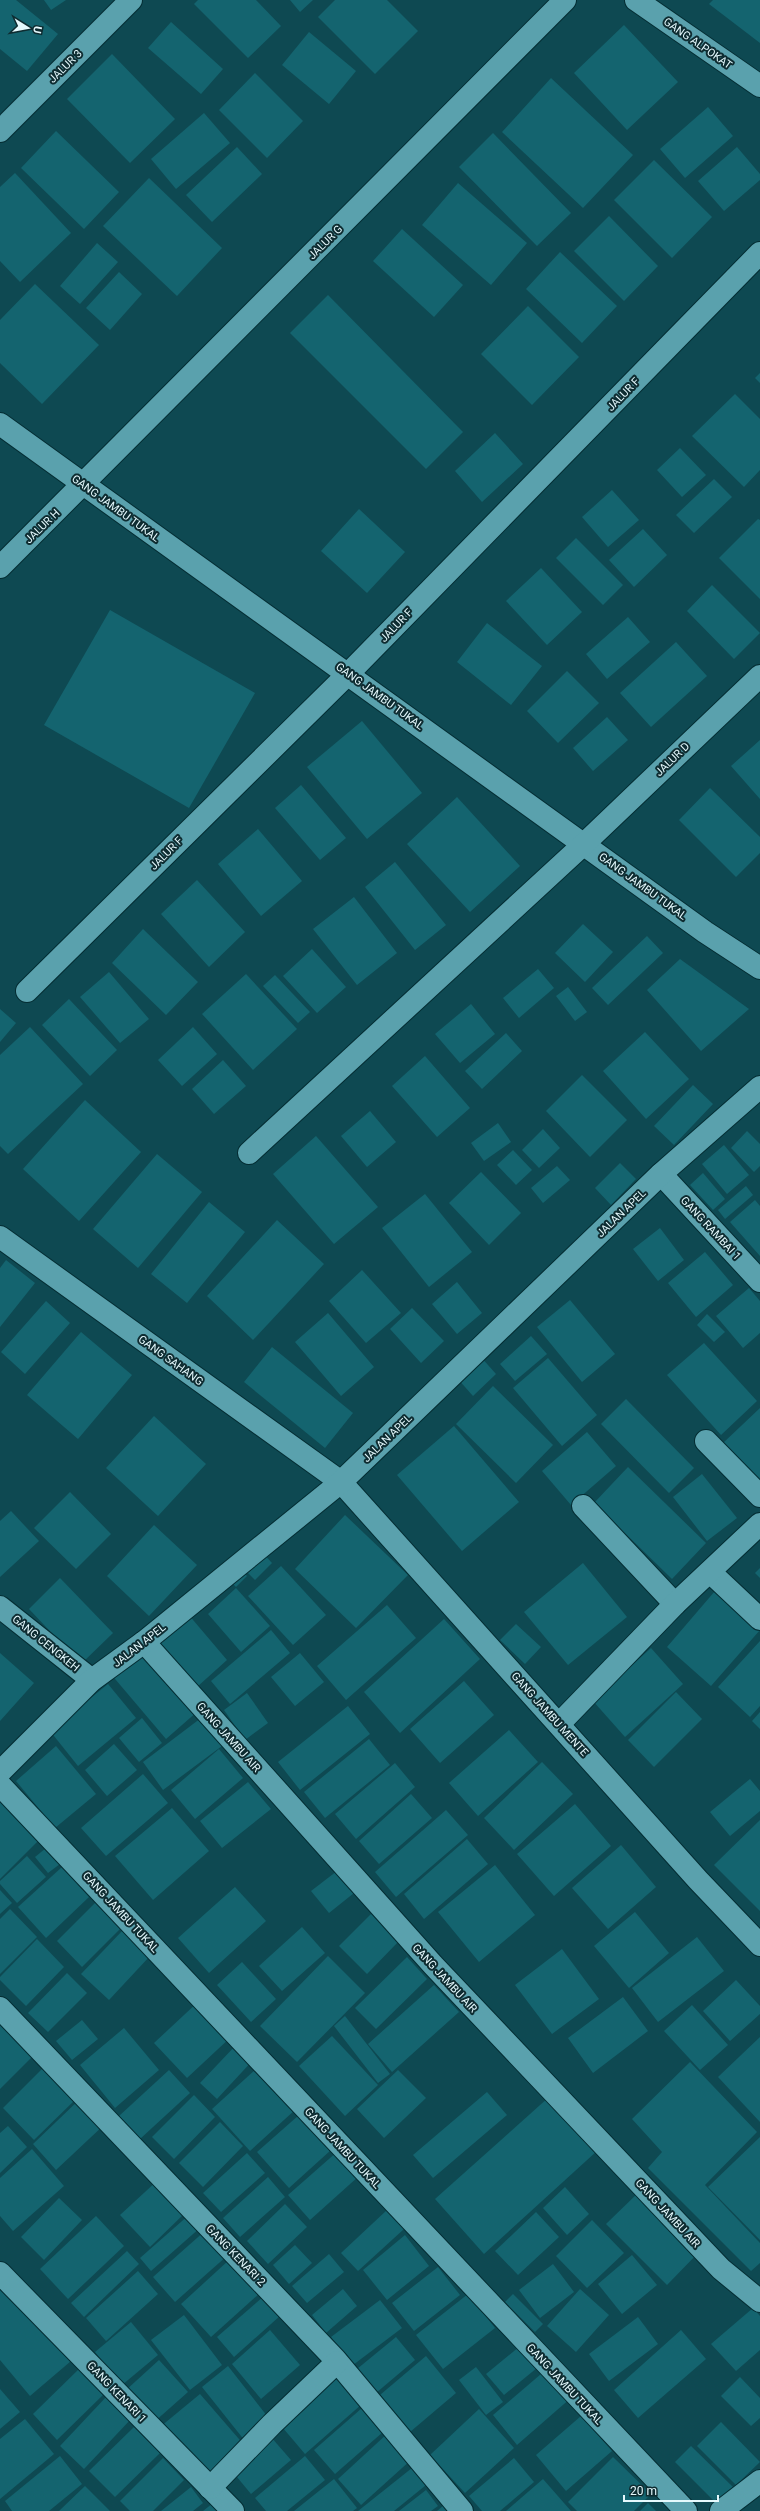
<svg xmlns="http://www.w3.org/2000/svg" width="760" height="2511" viewBox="0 0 760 2511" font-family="Roboto,sans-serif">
<rect width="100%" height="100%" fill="#0e4952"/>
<g fill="#14646f">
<path d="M0,0H16L58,34L27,71L0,49Z"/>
<path d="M44,0H66L51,10Z"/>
<path d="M198,0H256L281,26L248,58L194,4Z"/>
<path d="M290,0H313L300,12Z"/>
<path d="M335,0H387L418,31L375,74L318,17Z"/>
<path d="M713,0H760V43L709,4Z"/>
<path d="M171,22L223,69L201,94L148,48Z"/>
<path d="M624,25L678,82L627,130L574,73Z"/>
<path d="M309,32L356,71L329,104L282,65Z"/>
<path d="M112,54L175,119L130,163L67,99Z"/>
<path d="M255,73L303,121L267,158L219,110Z"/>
<path d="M551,78L633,155L583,208L502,132Z"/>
<path d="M708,107L733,136L685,178L660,149Z"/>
<path d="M204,113L230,143L176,189L151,159Z"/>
<path d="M56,131L119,192L84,229L21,168Z"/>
<path d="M493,133L571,213L537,246L459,167Z"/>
<path d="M237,147L262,174L212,222L186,195Z"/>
<path d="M737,147L760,174V180L724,211L698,181Z"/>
<path d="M654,160L712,217L672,258L614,200Z"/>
<path d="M15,173L71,233L20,282L0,261V187Z"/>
<path d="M149,178L222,248L177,296L103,226Z"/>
<path d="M458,183L527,243L491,285L422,225Z"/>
<path d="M609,216L658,266L624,301L574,251Z"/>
<path d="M402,229L463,285L434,317L373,261Z"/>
<path d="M97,243L118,262L80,304L60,286Z"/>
<path d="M560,252L617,306L582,343L526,289Z"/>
<path d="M119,272L142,294L110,330L86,308Z"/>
<path d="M35,284L99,345L42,404L0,363V320Z"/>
<path d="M328,295L463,432L426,469L290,333Z"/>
<path d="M528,306L579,357L532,405L481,354Z"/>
<path d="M760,373V383L755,378Z"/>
<path d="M735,394L760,419V470L744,487L692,436Z"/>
<path d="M495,433L523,464L482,502L455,471Z"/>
<path d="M680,448L706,475L682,497L657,470Z"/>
<path d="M714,479L732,497L694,533L676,515Z"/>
<path d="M612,490L639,520L608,547L582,517Z"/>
<path d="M359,509L405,552L367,593L321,551Z"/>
<path d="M758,519L760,520V599L719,558Z"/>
<path d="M643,529L667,555L634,587L609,560Z"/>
<path d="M576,538L623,585L603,605L556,558Z"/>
<path d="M541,568L582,612L547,645L506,601Z"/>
<path d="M712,585L760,633L734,659L687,611Z"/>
<path d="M110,610L255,693L189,808L44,725Z"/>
<path d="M628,617L650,642L607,679L586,654Z"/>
<path d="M487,623L542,666L511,705L457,662Z"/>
<path d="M676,642L707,676L651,727L620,693Z"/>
<path d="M567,671L599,703L558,743L527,711Z"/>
<path d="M607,717L628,740L593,771L573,748Z"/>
<path d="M362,721L422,793L367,839L307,767Z"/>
<path d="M760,740V799L731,766Z"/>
<path d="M301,785L346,838L320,860L275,808Z"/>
<path d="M710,788L760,837V853L736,877L679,820Z"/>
<path d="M457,797L520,866L470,912L407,844Z"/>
<path d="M258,829L302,881L261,916L218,864Z"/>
<path d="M395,862L446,925L415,950L365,887Z"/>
<path d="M197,880L245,932L209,967L161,914Z"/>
<path d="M354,897L397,953L357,985L313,929Z"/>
<path d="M583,924L613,952L585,982L555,953Z"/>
<path d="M143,929L198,982L166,1015L112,963Z"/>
<path d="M647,936L663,953L608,1005L592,988Z"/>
<path d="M312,949L346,987L317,1013L283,976Z"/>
<path d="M680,959L749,1009L701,1051L647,990Z"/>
<path d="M538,969L554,988L519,1018L503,998Z"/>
<path d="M109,972L149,1019L120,1043L80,997Z"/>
<path d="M246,974L297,1029L253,1070L202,1014Z"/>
<path d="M275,975L310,1012L298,1023L263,986Z"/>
<path d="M568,987L587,1012L575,1021L556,996Z"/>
<path d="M69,999L117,1050L90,1076L42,1025Z"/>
<path d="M471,1004L495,1034L460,1063L435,1034Z"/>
<path d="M0,1009L16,1023L0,1042Z"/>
<path d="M30,1027L83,1084L8,1154L0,1146V1055Z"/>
<path d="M193,1027L217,1054L182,1086L158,1060Z"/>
<path d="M645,1032L689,1079L646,1119L603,1071Z"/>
<path d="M506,1033L522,1051L482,1089L465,1071Z"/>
<path d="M425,1056L470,1108L437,1137L392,1086Z"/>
<path d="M223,1060L246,1086L214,1114L192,1089Z"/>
<path d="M582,1075L627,1120L590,1157L546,1111Z"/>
<path d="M693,1085L713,1104L674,1145L654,1126Z"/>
<path d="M85,1100L141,1152L79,1221L23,1169Z"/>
<path d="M370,1111L396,1142L367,1167L341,1136Z"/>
<path d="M498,1123L511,1142L484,1161L471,1143Z"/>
<path d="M543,1129L560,1148L539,1168L522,1150Z"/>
<path d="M747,1131L760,1144V1166L754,1172L731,1148Z"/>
<path d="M316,1136L378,1207L334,1244L273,1174Z"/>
<path d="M724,1145L749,1175L727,1194L702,1164Z"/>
<path d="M513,1150L532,1170L516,1185L497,1165Z"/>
<path d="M157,1154L202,1192L138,1268L93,1229Z"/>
<path d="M620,1163L636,1179L611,1205L595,1188Z"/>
<path d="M557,1166L570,1180L543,1203L531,1188Z"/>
<path d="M481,1172L521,1213L489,1245L449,1203Z"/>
<path d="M703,1173L725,1199L713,1210L690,1185Z"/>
<path d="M746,1186L753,1195L725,1219L718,1210Z"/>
<path d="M425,1194L472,1252L429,1287L382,1228Z"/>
<path d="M755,1200L760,1206V1256L730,1222Z"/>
<path d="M209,1202L245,1232L187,1303L151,1274Z"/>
<path d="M277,1220L324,1264L253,1340L207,1296Z"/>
<path d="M660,1228L684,1260L658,1281L633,1249Z"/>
<path d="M705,1252L733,1285L696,1317L668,1283Z"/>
<path d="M6,1260L35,1283L0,1327V1268Z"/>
<path d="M362,1270L401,1313L366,1343L329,1301Z"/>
<path d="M457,1282L482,1313L457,1334L432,1304Z"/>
<path d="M749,1288L760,1301V1333L743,1348L716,1316Z"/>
<path d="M570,1300L615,1354L582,1382L537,1327Z"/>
<path d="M46,1301L70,1323L25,1374L1,1352Z"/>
<path d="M412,1308L444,1341L421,1363L390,1329Z"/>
<path d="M328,1313L374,1367L341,1396L295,1342Z"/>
<path d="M707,1314L725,1332L714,1342L697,1325Z"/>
<path d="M81,1332L132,1375L78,1439L27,1395Z"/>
<path d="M531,1336L547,1354L515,1381L500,1364Z"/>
<path d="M704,1343L757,1401L721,1435L667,1375Z"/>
<path d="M272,1347L353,1413L325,1448L244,1382Z"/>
<path d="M480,1356L496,1374L473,1396L457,1378Z"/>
<path d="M548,1358L597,1415L562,1446L513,1388Z"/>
<path d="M493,1386L553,1445L516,1483L456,1424Z"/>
<path d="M626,1399L694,1468L669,1493L601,1424Z"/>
<path d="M760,1408V1484L722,1444Z"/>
<path d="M154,1416L206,1464L158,1516L106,1468Z"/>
<path d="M454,1426L519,1502L462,1551L397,1475Z"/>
<path d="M587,1432L616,1466L571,1505L542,1471Z"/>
<path d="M628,1467L706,1543L672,1579L594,1503Z"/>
<path d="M702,1474L737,1518L707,1541L673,1497Z"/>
<path d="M70,1492L111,1534L76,1569L34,1528Z"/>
<path d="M11,1511L39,1541L0,1577V1521Z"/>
<path d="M345,1515L408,1575L356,1628L295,1569Z"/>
<path d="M154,1525L197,1565L149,1616L107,1576Z"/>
<path d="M260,1550L272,1563L255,1580L242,1567Z"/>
<path d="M583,1563L627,1617L568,1665L524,1612Z"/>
<path d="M281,1566L326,1615L293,1645L248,1596Z"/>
<path d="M239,1568L247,1576L236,1587L228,1579Z"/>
<path d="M760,1568V1578L755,1573Z"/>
<path d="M60,1578L113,1633L81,1664L29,1609Z"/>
<path d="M236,1588L270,1626L241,1652L208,1614Z"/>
<path d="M715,1591L760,1630L711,1686L667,1647Z"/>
<path d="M387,1605L416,1638L346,1700L317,1666Z"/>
<path d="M188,1614L227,1660L197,1687L157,1642Z"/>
<path d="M444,1619L480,1659L400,1733L364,1692Z"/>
<path d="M516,1624L541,1647L525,1664L500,1640Z"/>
<path d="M271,1630L290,1653L230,1704L211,1681Z"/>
<path d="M760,1641V1706L750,1717L718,1687Z"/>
<path d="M141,1646L198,1711L166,1739L110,1673Z"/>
<path d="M651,1648L683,1684L625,1737L593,1701Z"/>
<path d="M0,1653L34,1683L0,1721Z"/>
<path d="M300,1653L324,1682L295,1706L271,1677Z"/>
<path d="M464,1681L494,1715L440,1763L410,1729Z"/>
<path d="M108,1684L136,1718L78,1766L50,1731Z"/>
<path d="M676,1692L702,1719L654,1767L628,1740Z"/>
<path d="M247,1693L268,1723L245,1740L224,1710Z"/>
<path d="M348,1706L370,1734L300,1790L278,1762Z"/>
<path d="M760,1712V1729L752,1721Z"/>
<path d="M142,1718L162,1743L139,1762L119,1738Z"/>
<path d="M201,1718L222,1746L163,1790L143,1762Z"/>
<path d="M509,1730L538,1762L478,1816L449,1783Z"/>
<path d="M369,1739L390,1765L325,1818L304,1792Z"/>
<path d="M114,1744L137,1770L107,1796L85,1770Z"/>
<path d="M56,1746L96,1794L55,1828L16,1781Z"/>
<path d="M219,1749L243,1778L195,1819L171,1790Z"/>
<path d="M542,1762L573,1794L514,1850L484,1818Z"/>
<path d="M395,1763L415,1787L356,1839L335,1814Z"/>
<path d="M143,1774L168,1803L106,1856L81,1828Z"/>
<path d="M750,1779L760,1791V1811L730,1836L710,1812Z"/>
<path d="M248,1782L271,1809L222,1848L200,1821Z"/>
<path d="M0,1792L43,1836L0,1879Z"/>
<path d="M411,1794L432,1818L379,1864L359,1841Z"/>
<path d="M575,1804L611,1846L554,1896L517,1854Z"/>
<path d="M172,1808L209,1851L153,1900L115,1856Z"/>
<path d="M446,1810L468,1835L396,1897L375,1872Z"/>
<path d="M760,1820V1911L714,1865Z"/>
<path d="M467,1839L488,1864L424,1919L404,1894Z"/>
<path d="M51,1844L64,1861L48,1873L35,1857Z"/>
<path d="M621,1845L656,1887L608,1929L572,1888Z"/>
<path d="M27,1856L46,1877L17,1903L0,1884V1881Z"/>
<path d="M495,1865L535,1915L479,1962L438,1912Z"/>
<path d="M62,1867L89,1897L46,1938L18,1907Z"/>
<path d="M337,1871L354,1893L329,1913L311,1891Z"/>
<path d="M235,1887L266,1921L209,1973L178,1938Z"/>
<path d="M0,1890L12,1903L0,1914Z"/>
<path d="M100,1898L125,1924L82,1967L57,1941Z"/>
<path d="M10,1909L37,1937L0,1974V1919Z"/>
<path d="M635,1912L669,1953L629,1988L594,1946Z"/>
<path d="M371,1914L399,1941L367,1974L339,1946Z"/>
<path d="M302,1927L325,1953L282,1991L259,1966Z"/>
<path d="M123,1930L150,1956L109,2000L81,1974Z"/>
<path d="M697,1937L724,1971L658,2022L632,1988Z"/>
<path d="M37,1939L64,1967L26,2006L0,1980V1977Z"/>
<path d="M562,1949L599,1999L552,2034L515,1985Z"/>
<path d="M328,1956L365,1993L297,2062L260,2026Z"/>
<path d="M407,1957L427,1979L376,2029L355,2008Z"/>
<path d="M242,1962L276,1999L251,2022L217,1985Z"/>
<path d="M67,1973L87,1993L48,2032L28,2013Z"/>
<path d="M736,1980L760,2006V2014L730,2041L703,2011Z"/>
<path d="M434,1985L459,2012L392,2072L368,2044Z"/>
<path d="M623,1997L648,2031L593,2073L568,2038Z"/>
<path d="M199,2001L232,2036L187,2078L154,2043Z"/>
<path d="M692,2005L728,2045L700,2070L664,2031Z"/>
<path d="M0,2016L36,2053L0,2089Z"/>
<path d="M345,2016L390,2074L378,2083L334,2026Z"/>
<path d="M82,2020L98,2039L72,2060L56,2041Z"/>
<path d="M124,2028L159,2070L115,2108L80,2065Z"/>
<path d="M332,2036L378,2085L345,2116L299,2066Z"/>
<path d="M760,2037V2122L718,2077Z"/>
<path d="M237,2044L254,2059L217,2099L200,2083Z"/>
<path d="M690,2062L757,2132L705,2185L760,2243V2263L751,2271L648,2168L662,2152L632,2119Z"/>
<path d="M47,2064L78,2097L34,2140L3,2108Z"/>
<path d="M257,2068L295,2110L250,2151L212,2109Z"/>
<path d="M169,2070L190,2093L140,2139L119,2116Z"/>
<path d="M398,2070L426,2098L384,2138L357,2109Z"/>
<path d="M487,2092L507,2115L433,2178L413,2155Z"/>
<path d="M194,2095L215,2117L174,2159L152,2137Z"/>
<path d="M549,2097L597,2151L484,2254L435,2199Z"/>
<path d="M81,2098L105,2124L56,2170L33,2144Z"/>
<path d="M299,2115L331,2150L289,2188L257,2152Z"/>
<path d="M220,2122L243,2146L203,2187L179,2163Z"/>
<path d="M8,2126L27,2147L0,2173V2133Z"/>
<path d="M760,2137V2240L708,2187Z"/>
<path d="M32,2149L64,2186L13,2231L0,2216V2178Z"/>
<path d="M338,2151L359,2176L310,2220L288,2195Z"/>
<path d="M247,2153L265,2173L221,2212L203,2193Z"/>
<path d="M268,2177L285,2197L240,2237L223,2218Z"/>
<path d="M158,2180L187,2211L150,2247L120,2215Z"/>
<path d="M565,2187L589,2214L567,2235L543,2208Z"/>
<path d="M640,2191L700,2251L667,2285L606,2224Z"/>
<path d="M59,2198L82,2220L44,2260L21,2237Z"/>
<path d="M285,2204L307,2227L268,2264L247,2241Z"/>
<path d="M387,2210L404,2229L358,2271L341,2253Z"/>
<path d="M536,2212L559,2237L518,2275L495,2251Z"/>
<path d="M190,2214L201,2227L151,2271L140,2258Z"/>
<path d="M96,2216L124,2246L68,2299L40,2269Z"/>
<path d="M592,2220L624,2253L587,2288L556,2256Z"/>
<path d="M206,2230L228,2255L175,2302L153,2277Z"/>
<path d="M405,2235L429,2266L387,2300L363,2270Z"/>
<path d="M295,2245L312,2263L289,2284L273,2265Z"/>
<path d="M127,2251L139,2264L84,2317L71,2303Z"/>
<path d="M329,2254L344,2272L307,2303L292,2286Z"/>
<path d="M632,2255L657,2285L622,2314L598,2284Z"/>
<path d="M229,2260L260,2293L211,2337L181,2304Z"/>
<path d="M553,2264L574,2292L540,2318L519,2290Z"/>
<path d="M438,2267L460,2295L414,2331L392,2303Z"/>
<path d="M138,2271L158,2294L106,2341L86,2318Z"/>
<path d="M0,2284L71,2361L30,2396L0,2360Z"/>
<path d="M343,2289L357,2306L326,2333L312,2315Z"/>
<path d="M580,2289L609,2315L576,2352L547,2326Z"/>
<path d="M468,2294L495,2328L443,2369L416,2335Z"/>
<path d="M513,2294L543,2324L535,2332L505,2302Z"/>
<path d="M264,2296L281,2315L234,2357L217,2337Z"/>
<path d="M380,2300L402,2328L353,2365L331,2337Z"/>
<path d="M753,2308L760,2316V2350L736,2371L711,2344Z"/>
<path d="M184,2315L222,2365L190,2390L151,2340Z"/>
<path d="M638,2317L658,2344L609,2381L589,2354Z"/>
<path d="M131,2322L158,2355L122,2385L95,2352Z"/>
<path d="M270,2330L300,2365L261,2399L232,2364Z"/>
<path d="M681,2330L706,2359L638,2418L614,2390Z"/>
<path d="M396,2337L415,2360L376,2393L357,2369Z"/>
<path d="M525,2342L543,2363L504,2395L486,2374Z"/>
<path d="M426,2356L456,2393L410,2432L380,2395Z"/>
<path d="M159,2360L188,2392L153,2423L125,2391Z"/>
<path d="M228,2366L271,2421L245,2441L202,2387Z"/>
<path d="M81,2367L105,2393L57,2440L33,2414Z"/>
<path d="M476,2367L503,2402L486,2415L459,2380Z"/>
<path d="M548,2368L572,2397L517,2445L493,2415Z"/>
<path d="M334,2372L362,2404L305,2454L277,2421Z"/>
<path d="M740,2377L760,2398V2418L751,2426L721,2396Z"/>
<path d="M0,2389L20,2412L0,2429Z"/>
<path d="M200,2394L245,2446L205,2480L160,2427Z"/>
<path d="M107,2396L131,2419L84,2469L60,2446Z"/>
<path d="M362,2408L383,2432L335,2474L314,2450Z"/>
<path d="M479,2409L514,2448L465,2493L430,2455Z"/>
<path d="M581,2416L612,2451L566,2491L536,2455Z"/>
<path d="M25,2419L54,2454L0,2499V2439Z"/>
<path d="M721,2422L760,2462L736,2485L697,2446Z"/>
<path d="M134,2427L160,2453L115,2497L89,2471Z"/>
<path d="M388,2433L412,2459L361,2505L338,2479Z"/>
<path d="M271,2437L291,2460L251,2494L232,2471Z"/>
<path d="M691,2446L734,2488L718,2505L675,2462Z"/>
<path d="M60,2456L82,2484L49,2511H12L5,2501Z"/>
<path d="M305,2456L325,2480L287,2511H266L255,2498Z"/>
<path d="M613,2457L651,2494L634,2511H577L568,2502Z"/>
<path d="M163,2458L184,2480L153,2511H130L120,2501Z"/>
<path d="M514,2458L534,2482L500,2511H482L469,2496Z"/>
<path d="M417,2464L431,2481L394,2511H358Z"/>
<path d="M334,2479L357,2508L353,2511H294Z"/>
<path d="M543,2479L571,2511H506Z"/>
<path d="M85,2486L110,2511H59Z"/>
<path d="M191,2487L203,2503L193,2511H161Z"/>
<path d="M426,2490L438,2506L431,2511H399Z"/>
<path d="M218,2499L228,2511H203Z"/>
<path d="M648,2503L656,2511H640Z"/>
<path d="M444,2505L448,2511H437Z"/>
</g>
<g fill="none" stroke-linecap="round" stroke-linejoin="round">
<defs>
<g id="minor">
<path d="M636,0L760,86"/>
<path d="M0,131L131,0"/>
<path d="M0,424L705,932L760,968"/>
<path d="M0,567L565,0"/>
<path d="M27,991L348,674L760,253"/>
<path d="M249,1153L585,843L760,676"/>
<path d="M661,1174L760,1281"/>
<path d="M0,1237L341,1482L698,1880L760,1945"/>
<path d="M706,1441L760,1496"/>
<path d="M583,1506L675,1604"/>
<path d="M710,1572L760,1619"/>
<path d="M0,1607L92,1680"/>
<path d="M144,1642L433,1965L721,2269L760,2301"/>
<path d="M559,1724L675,1604L760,1524"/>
<path d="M0,1772L92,1680L144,1642L341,1482L661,1174L760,1087"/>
<path d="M0,1785L686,2511"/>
<path d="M0,2008L335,2359L462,2511"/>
<path d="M0,2273L233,2511"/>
<path d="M210,2488L272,2424L337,2362"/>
<path d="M721,2511L760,2481"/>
</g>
</defs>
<use href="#minor" stroke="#042d33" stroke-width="24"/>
<use href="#minor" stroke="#5aa1ad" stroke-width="22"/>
</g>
<g text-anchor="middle" stroke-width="4" stroke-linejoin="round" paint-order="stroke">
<g font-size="11" fill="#e5f9fd" stroke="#0e2c31">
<text transform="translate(698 43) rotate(35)" y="4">GANG ALPOKAT</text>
<text transform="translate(65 66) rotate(-45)" y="4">JALUR 3</text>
<text transform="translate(325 242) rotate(-45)" y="4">JALUR G</text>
<text transform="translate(623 394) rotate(-46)" y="4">JALUR F</text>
<text transform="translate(116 508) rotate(36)" y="4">GANG JAMBU TUKAL</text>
<text transform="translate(42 526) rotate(-44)" y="4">JALUR H</text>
<text transform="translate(396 625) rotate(-46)" y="4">JALUR F</text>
<text transform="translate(380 696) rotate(36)" y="4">GANG JAMBU TUKAL</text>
<text transform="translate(672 759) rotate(-44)" y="4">JALUR D</text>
<text transform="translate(166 853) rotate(-45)" y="4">JALUR F</text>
<text transform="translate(643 886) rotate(36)" y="4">GANG JAMBU TUKAL</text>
<text transform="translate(621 1213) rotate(-44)" y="4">JALAN APEL</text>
<text transform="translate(711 1228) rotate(47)" y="4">GANG RAMBAI 1</text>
<text transform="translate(171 1360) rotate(36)" y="4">GANG SAHANG</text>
<text transform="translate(387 1438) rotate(-44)" y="4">JALAN APEL</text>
<text transform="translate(46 1643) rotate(39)" y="4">GANG CENGKEH</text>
<text transform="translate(139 1645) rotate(-38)" y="4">JALAN APEL</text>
<text transform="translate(550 1714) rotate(48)" y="4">GANG JAMBU MENTE</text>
<text transform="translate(229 1737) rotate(48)" y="4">GANG JAMBU AIR</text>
<text transform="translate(121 1912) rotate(47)" y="4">GANG JAMBU TUKAL</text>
<text transform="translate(445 1978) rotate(47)" y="4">GANG JAMBU AIR</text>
<text transform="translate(343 2148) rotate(47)" y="4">GANG JAMBU TUKAL</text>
<text transform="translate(668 2213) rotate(47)" y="4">GANG JAMBU AIR</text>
<text transform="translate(236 2255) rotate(46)" y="4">GANG KENARI 2</text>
<text transform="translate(565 2384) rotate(47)" y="4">GANG JAMBU TUKAL</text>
<text transform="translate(117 2392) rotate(46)" y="4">GANG KENARI 1</text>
</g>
</g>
<g transform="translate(28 28) rotate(101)" stroke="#0e2c31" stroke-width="3" paint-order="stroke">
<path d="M0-3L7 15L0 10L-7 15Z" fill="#e5f9fd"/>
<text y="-6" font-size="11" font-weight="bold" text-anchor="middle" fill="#e5f9fd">U</text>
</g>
<path d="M624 2495v6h94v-6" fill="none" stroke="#e5f9fd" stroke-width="2"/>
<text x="630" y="2495" font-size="12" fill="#e5f9fd" stroke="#0e2c31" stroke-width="3" paint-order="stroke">20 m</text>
</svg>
